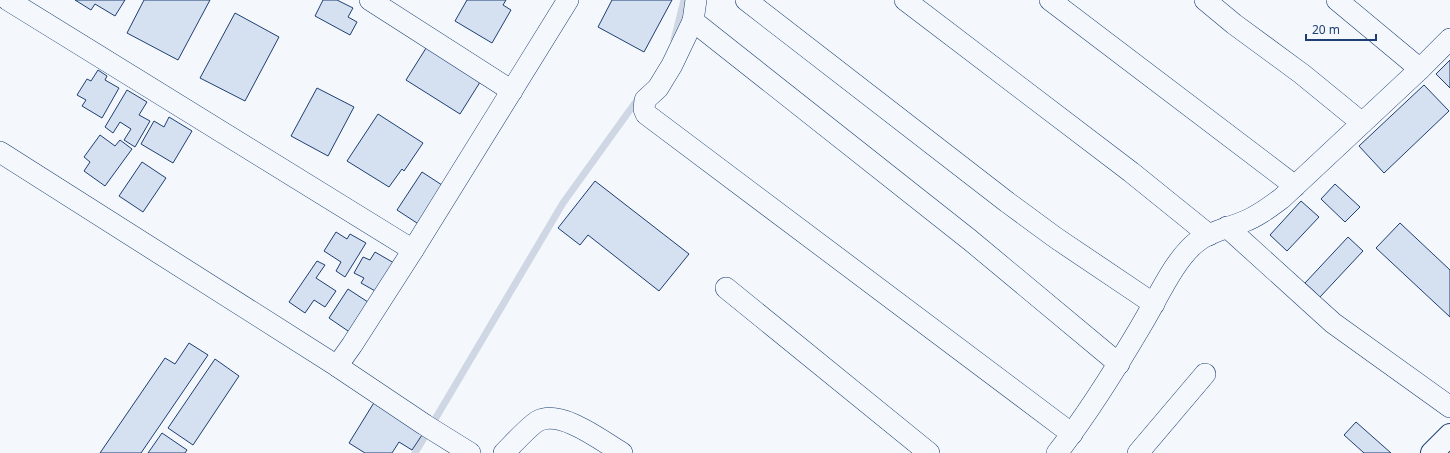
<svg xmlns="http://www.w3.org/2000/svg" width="1450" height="453" viewBox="0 0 1450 453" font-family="'Noto Sans',sans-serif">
<rect width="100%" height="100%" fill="#f4f7fb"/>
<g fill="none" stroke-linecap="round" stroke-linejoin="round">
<g stroke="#cfd7e4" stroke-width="7">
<path d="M674,40L684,0"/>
<path d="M415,453L563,203L640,96"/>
</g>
</g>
<g fill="#d5e0f0" stroke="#1d3f73">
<path d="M75,0H125L115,16L95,4L91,10Z"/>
<path d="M144,0H210L178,60L127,33Z"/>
<path d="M323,0H337L353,8L348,17L357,22L350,35L315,16Z"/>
<path d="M467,0H506L503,5L511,10L492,43L455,21Z"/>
<path d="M612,0H672L644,52L598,27Z"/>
<path d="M235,13L279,37L245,101L200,78Z"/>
<path d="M428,45L482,79L460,114L406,80Z"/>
<path d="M1450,60V88L1436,74Z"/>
<path d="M98,70L107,76L105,80L119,88L102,118L82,106L86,100L77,95L87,79L91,81Z"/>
<path d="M1424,85L1449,111L1384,173L1359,146Z"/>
<path d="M317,88L354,107L328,156L291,136Z"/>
<path d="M127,90L147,102L139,115L150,121L135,147L124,140L131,129L120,122L113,133L105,127Z"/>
<path d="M378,114L423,143L404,171L402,169L389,187L347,161Z"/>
<path d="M169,117L192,131L173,163L141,144L154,121L164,127Z"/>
<path d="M100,135L115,146L120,140L132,149L105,186L84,171L90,162L84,157Z"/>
<path d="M142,162L166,178L143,212L119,196Z"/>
<path d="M422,172L445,187L420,225L397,210Z"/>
<path d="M595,181L689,254L659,291L588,235L580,245L558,228Z"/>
<path d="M1335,184L1360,207L1345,222L1321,199Z"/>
<path d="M1301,201L1319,217L1287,251L1270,235Z"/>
<path d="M1400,223L1450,270V317L1376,248Z"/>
<path d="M336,232L347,239L350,234L366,243L345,277L336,271L341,262L324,251Z"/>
<path d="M1348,237L1363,251L1320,297L1305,283Z"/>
<path d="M375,252L394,263L377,292L361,283L364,278L354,273L363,257L370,260Z"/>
<path d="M317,261L325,265L316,278L336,291L325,307L314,300L305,313L289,302Z"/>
<path d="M348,289L371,304L351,333L329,318Z"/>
<path d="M189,343L208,355L141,453H100L165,358L175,364Z"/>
<path d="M215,359L239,376L193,445L168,428Z"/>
<path d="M375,401L424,432L412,450L399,442L392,453H365L349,443Z"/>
<path d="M1356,422L1391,453H1364L1344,435Z"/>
<path d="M162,433L187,450L185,453H148Z"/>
</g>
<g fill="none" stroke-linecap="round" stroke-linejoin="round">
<defs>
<g id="minor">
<path d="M8,0L413,250"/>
<path d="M370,0L512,91"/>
<path d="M696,0L693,21L672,65L658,88L645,100L644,109L646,114L1072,434"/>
<path d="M746,0L1007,202L1056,238L1154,304"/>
<path d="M905,0L1131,172L1209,235"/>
<path d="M1050,0L1295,186"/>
<path d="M1205,0L1234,24L1302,74L1362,123"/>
<path d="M1337,0L1420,69"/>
<path d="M693,21L970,240L1119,364"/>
<path d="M0,152L337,366L425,425L470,453"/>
<path d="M1227,227L1333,323L1450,407"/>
<path d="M726,288L929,453"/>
<path d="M337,366L352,345L413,250L568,0"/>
<path d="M504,453C512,445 530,425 538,421C561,409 602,441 622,453"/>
<path d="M1057,453C1088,414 1115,370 1141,326C1157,300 1174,259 1198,241C1211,231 1229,228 1243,222C1257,217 1270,207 1282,198L1420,69L1450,39"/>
<path d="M1138,453L1205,374"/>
</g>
<path id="primary" d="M1432,453L1450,435"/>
</defs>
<use href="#minor" stroke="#1d3f73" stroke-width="22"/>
<use href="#primary" stroke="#1d3f73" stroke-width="24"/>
<use href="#minor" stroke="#f4f7fb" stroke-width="21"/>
<use href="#primary" stroke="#f4f7fb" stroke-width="22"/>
</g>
<path d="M1306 34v6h70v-6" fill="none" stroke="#1d3f73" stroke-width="2"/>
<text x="1312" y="34" font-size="12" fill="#1d3f73" stroke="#f4f7fb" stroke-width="3" paint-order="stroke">20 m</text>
</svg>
